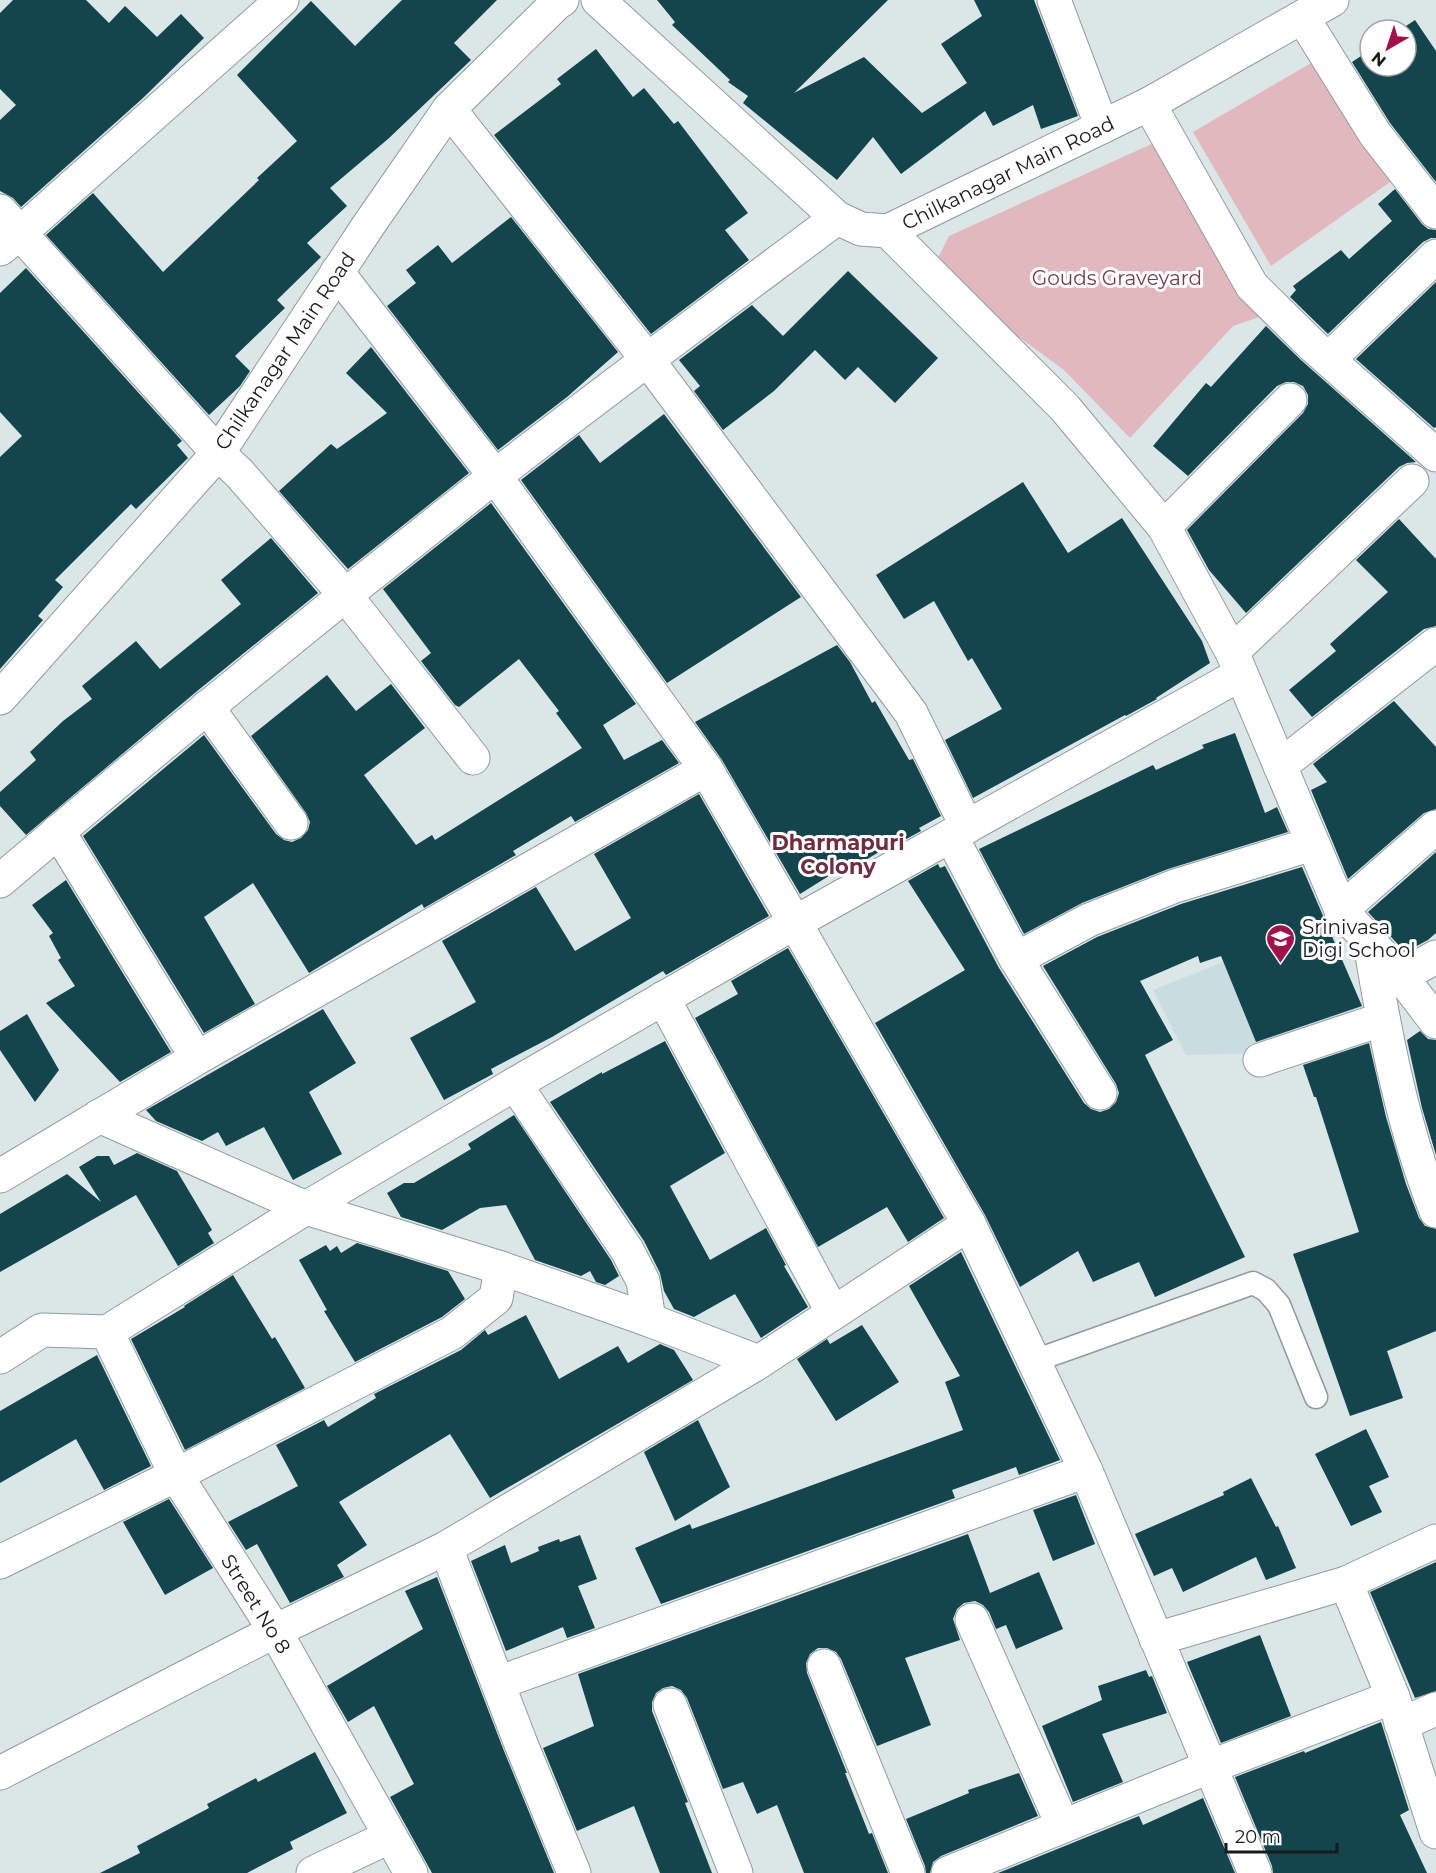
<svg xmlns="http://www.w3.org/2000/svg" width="1436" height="1873" viewBox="0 0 1436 1873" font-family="Montserrat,sans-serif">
<rect width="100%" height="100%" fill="#dbe6e7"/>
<path fill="#c9dce0" d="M1332,919L1334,938L1364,1012L1260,1053L1186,1055L1153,990Z"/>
<g fill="#e2b8bf">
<path d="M1318,59L1393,180L1271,266L1193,132Z"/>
<path d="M1156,142L1265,315L1233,326L1130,438L1064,370L990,316L936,262L949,236Z"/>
</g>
<g fill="#12454c">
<path d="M13,0H86L109,23L125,6L157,37L181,14L204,38L143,98L21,207L13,198L0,191V120L16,105L0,89V13Z"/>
<path d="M402,0H497L454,43L471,60L388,139L330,188L347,206L307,243L321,257L277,300L285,308L235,356L250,371L240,386L209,415L46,235L93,193L163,272L259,180L257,178L297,141L237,75L311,1L355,46Z"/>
<path d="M657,0H888L794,93L864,57L922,113L967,83L941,44L982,16L974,0H1034L1078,116L1041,129L1033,105L993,126L985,111L901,174L873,137L837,180L743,103L748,96L728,82L730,80L672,25L675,22Z"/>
<path d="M1415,20L1436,51V182L1390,123L1352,62L1370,50V66H1406V30H1400Z"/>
<path d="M596,49L633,97L644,88L674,124L678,121L748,213L725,230L749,260L651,334L494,135L561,84L557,79Z"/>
<path d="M1395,189L1422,224L1428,229L1436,230V238H1431L1423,242L1328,334L1290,297L1296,290L1293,286L1341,250L1349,259L1392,221L1378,204Z"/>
<path d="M511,217L618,352L567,397L498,450L387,306L416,283L406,270L438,245L452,263Z"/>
<path d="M26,268L182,441L177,445L188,458L136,509L131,504L55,580L63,587L38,616L43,620L0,669V457L22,436L0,412V293Z"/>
<path d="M848,271L938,358L895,403L858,367L845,380L815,350L774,391L723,430L694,391L700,386L679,360L752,305L783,336Z"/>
<path d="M1436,282V427L1434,428L1356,359Z"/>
<path d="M1266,326L1301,360L1416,462L1407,463L1399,467L1246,613L1209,570L1187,530L1303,413L1308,404V395L1303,386L1294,382H1286L1277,386L1188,476L1153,446L1206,383L1211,387Z"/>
<path d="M371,347L469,473L348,569L279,491L331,444L337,449L387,413L346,373Z"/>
<path d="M664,414L801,597L667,683L521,480L579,435L600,463Z"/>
<path d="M1023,482L1068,553L1122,518L1202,641L1210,663L1156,698L1157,699L1126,716L1125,715L973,798L945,740L1002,709L972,658L968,661L934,601L904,619L876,575Z"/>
<path d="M491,503L636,704L603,725L624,760L662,740L679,763L575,822L571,816L513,851L516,855L424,908L422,904L309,973L253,883L204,917L255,1004L204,1033L83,836L204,735L276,834L284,840L292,842L301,838L308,830L310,822L306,813L251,736L327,675L356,711L391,684L425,728L364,775L416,845L432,835L435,840L582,748L556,713L559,711L519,659L459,707L455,705L421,661L431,653L383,589Z"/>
<path d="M1399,519L1436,559V626L1424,629L1312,717L1289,690L1336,651L1330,644L1388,592L1356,560Z"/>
<path d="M271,538L318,593L196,692L26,835L0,806V792L36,760L30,752L63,721L92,699L82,686L136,641L160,669L241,604L221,580Z"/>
<path d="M837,645L850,662L872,703L875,701L909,760L913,759L941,816L919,828L921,831L888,849L887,847L843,874L840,869L800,894L722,760L695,722Z"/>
<path d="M1394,701L1436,747V809L1424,813L1348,879L1311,790L1327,782L1313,764Z"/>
<path d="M1235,733L1265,813L1277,807L1288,832L1168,869L1082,903L1024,934L979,849L1153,765L1156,770L1204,748L1202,745Z"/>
<path d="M699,794L769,916L666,975L663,971L552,1037L491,1069L493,1074L444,1100L410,1038L476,1002L442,941L536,887L575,951L631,918L594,854Z"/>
<path d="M1436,852V933L1428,940L1405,952L1368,912Z"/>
<path d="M938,864L940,868L945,866L999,968L1084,1103L1091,1109L1100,1112L1109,1109L1116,1102L1119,1093L1116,1084L1043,966L1097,937L1181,904L1302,867L1362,1006L1256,1042L1221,956L1200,963L1198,956L1140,981L1173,1040L1145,1055L1245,1257L1155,1297L1139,1262L1093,1282L1078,1251L1020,1287L985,1215L875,1023L965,970L908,881Z"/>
<path d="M66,880L171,1052L120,1082L46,1003L75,986L58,960L61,958L49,936L53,933L32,905Z"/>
<path d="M788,948L944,1218L908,1242L887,1207L818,1247L695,1018L738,994L731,981Z"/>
<path d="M323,1009L356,1063L309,1092L342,1154L293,1180L264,1127L226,1146L218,1132L202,1141L156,1121L146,1110Z"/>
<path d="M27,1014L59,1070L35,1102L0,1050V1031Z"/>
<path d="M1420,1031L1428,1039L1436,1040V1155L1422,1108L1407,1040Z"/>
<path d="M665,1041L725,1153L670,1186L710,1260L766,1228L786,1265L784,1266L808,1307L761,1338L735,1294L694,1317L674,1309L664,1291L660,1273L644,1241L550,1102L602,1072V1074Z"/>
<path d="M1369,1043L1386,1117L1406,1184L1419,1218L1425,1226L1436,1229V1331L1387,1351L1403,1398L1350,1416L1293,1254L1359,1232L1316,1097H1314L1303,1065Z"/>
<path d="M514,1115L611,1260L619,1276L605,1285L596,1282L590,1271L581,1276L535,1260L506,1205L480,1208L442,1230L401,1217L387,1193L404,1183H414L471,1149L468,1144Z"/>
<path d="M137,1153L177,1171L212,1230L208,1233L214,1243L178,1266L136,1195L0,1272V1214L67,1174L101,1202L79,1167L97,1156H109L114,1165Z"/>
<path d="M357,1243L448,1271L465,1299L442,1317L355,1362L324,1311L327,1310L299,1260L326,1245L330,1251L337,1246L341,1253Z"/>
<path d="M961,1252L1060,1460L1019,1475L1016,1467L952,1490L955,1498L661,1604L635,1548L690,1524L692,1529L963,1430L945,1382L960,1376L909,1286Z"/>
<path d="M233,1275L272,1339L275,1337L305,1388L185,1450L131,1339L185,1307L184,1306Z"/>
<path d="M526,1315L559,1379L618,1346L628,1363L660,1344L674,1350L693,1380L490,1498L450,1434L339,1502L367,1545L337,1565L344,1577L290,1603L257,1544L246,1550L228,1522L298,1486L276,1445L324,1420L328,1427L376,1398L374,1394L461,1350L485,1330L488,1335Z"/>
<path d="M862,1325L899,1382L836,1421L797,1359L827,1339L830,1344Z"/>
<path d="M97,1355L151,1466L104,1490L76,1439L0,1483V1411Z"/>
<path d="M698,1420L730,1487L675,1521L644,1452Z"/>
<path d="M1366,1429L1389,1477L1369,1486L1382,1512L1351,1526L1315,1454Z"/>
<path d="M1251,1478L1276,1527L1278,1526L1296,1568L1266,1580L1256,1557L1183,1592L1172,1568L1154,1576L1135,1534L1224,1495L1223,1492Z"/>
<path d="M1076,1495L1095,1544L1053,1561L1033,1510Z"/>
<path d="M169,1499L213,1568L165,1595L123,1522Z"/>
<path d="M968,1534L990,1593L1039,1572L1063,1629L1016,1649L1006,1625L996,1629L989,1612L983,1605L975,1601L964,1603L957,1609L953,1619L960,1640L905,1658L931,1725L877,1746L841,1659L836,1652L827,1648H818L810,1654L806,1663L807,1673L847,1773H845L869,1834L872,1833L888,1873H804L777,1805L757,1814L743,1782L723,1789L687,1698L681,1690L672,1686L663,1688L656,1693L652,1702V1711L688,1802L685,1803L712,1873H660L634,1806L577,1831L543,1748L594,1726L578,1674Z"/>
<path d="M580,1535L597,1579L578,1586L595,1628L567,1638L563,1627L506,1651L471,1561L505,1545L511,1563L539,1551L538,1547L559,1539L560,1542Z"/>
<path d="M1436,1562V1691L1415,1698L1370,1592Z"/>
<path d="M437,1577L504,1751L554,1873H432L390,1797L414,1784L374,1706L348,1722L327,1686L423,1629L405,1591Z"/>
<path d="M1260,1635L1291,1716L1221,1743L1187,1662Z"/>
<path d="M1146,1670L1149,1677L1152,1676L1167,1713L1102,1734L1123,1782L1073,1802L1042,1726L1102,1700L1098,1686Z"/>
<path d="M1381,1722L1409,1810L1400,1815L1427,1873H1273L1272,1866L1235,1777L1304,1751L1305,1753Z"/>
<path d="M315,1752L347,1813L290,1842L293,1849L247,1873H100L140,1853L137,1846L209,1808L207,1804L256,1778L258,1782Z"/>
<path d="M1019,1773L1038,1816L941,1856L933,1862L930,1873H926L925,1866L906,1819L969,1793L968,1790Z"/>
<path d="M1203,1798L1235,1873H998L1139,1816L1143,1825Z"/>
</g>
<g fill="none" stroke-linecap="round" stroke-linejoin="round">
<defs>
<path id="service" d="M1034,1361L1253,1283L1266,1290L1279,1305L1316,1397"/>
<g id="minor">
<path d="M1054,0L1102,127"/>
<path d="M1303,18L1375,134L1436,212"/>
<path d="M1149,104L1252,286L1313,346L1436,455"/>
<path d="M449,109L647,359L911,713L967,827"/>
<path d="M0,211L218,453L240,474L346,596L473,758"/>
<path d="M888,231L1065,408L1164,527L1232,652L1341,910L1401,976L1436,1022"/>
<path d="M0,249L20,233L282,0"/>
<path d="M337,272L495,476L706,769L969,1224L1086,1471L1255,1873"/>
<path d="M1329,359L1436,256"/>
<path d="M1164,527L1290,400"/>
<path d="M1232,652L1412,481"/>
<path d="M207,707L291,823"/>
<path d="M1280,766L1436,644"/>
<path d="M58,831L197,1058"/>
<path d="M951,836L1016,959L1100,1093"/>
<path d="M0,881C162,743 327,608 494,477C607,389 722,304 837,218"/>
<path d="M1341,910L1436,827"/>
<path d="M1370,943C1385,1034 1402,1125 1436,1211"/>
<path d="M1016,959L1089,920L1175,886L1312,844"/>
<path d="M1401,976L1436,957"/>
<path d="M663,998L833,1313"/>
<path d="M1260,1060L1383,1019"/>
<path d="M515,1084L627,1250L643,1281L649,1320"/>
<path d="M99,1116L306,1208L501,1268L649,1320L759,1362"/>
<path d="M0,1176L197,1058L706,769"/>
<path d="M107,1332L176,1475L275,1631L411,1873"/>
<path d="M0,1357L42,1330L107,1332L306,1208L515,1084L794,923L1241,674"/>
<path d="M446,1548L521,1744L574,1873"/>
<path d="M0,1562L176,1475L452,1333L496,1298L501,1268"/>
<path d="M1346,1583L1393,1697L1436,1832"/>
<path d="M972,1620L1063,1826"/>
<path d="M1156,1639L1346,1583L1436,1541"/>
<path d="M824,1666L908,1873"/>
<path d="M498,1683L1086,1471"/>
<path d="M670,1705L736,1873"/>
<path d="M1401,1724L1436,1709"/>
<path d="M0,1773L275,1631L446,1548L759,1362L969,1224"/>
<path d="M313,1873L389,1837"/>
<path d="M948,1873L1209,1767L1393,1697"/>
</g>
<g id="secondary">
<path d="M598,0L837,218L861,229L888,231L1149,104L1332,0"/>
<path d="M0,698L218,453L368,226L449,109L557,3L562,0"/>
</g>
</defs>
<use href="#service" stroke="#919b9d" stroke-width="25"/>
<use href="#minor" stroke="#919b9d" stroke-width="35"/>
<use href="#secondary" stroke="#919b9d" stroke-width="35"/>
<use href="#service" stroke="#fff" stroke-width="22"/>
<use href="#minor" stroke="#fff" stroke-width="33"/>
<use href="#secondary" stroke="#fff" stroke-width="33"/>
</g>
<defs>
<symbol id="school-pin" viewBox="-11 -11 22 30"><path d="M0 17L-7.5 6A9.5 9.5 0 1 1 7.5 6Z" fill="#a5104a" stroke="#fff"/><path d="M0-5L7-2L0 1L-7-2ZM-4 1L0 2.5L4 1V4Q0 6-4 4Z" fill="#fff"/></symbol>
</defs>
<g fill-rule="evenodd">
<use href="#school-pin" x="1264" y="922" width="33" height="45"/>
</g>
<g text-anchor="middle" stroke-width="6" stroke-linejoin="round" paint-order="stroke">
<g font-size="20" fill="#181b1c" stroke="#fff">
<text transform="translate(1008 173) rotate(-26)" y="7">Chilkanagar Main Road</text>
<text transform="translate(285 351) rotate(-56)" y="7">Chilkanagar Main Road</text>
<text transform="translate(256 1604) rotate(58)" y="7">Street No 8</text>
</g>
<g font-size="20" fill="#763b49" stroke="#fff">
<text x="1117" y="285">Gouds Graveyard</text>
</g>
<g font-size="20" fill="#181b1c" stroke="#fff" text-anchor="start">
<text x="1302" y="934">Srinivasa<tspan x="1302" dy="23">Digi School</tspan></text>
</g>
<g font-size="21" font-weight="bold" fill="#722c3e" stroke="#fff">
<text x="838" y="850">Dharmapuri<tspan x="838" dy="24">Colony</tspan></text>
</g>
</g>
<g transform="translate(1388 48) rotate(219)"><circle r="28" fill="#ffffff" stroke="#a3a4a4" stroke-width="1.5"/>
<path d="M0-4.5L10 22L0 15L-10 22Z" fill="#a5104a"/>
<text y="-9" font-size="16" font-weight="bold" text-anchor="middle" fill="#181b1c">N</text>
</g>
<path d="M1226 1843v9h111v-9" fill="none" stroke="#181b1c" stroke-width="3"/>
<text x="1235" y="1843" font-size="18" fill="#181b1c" stroke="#ffffff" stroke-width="4.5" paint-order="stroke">20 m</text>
</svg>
